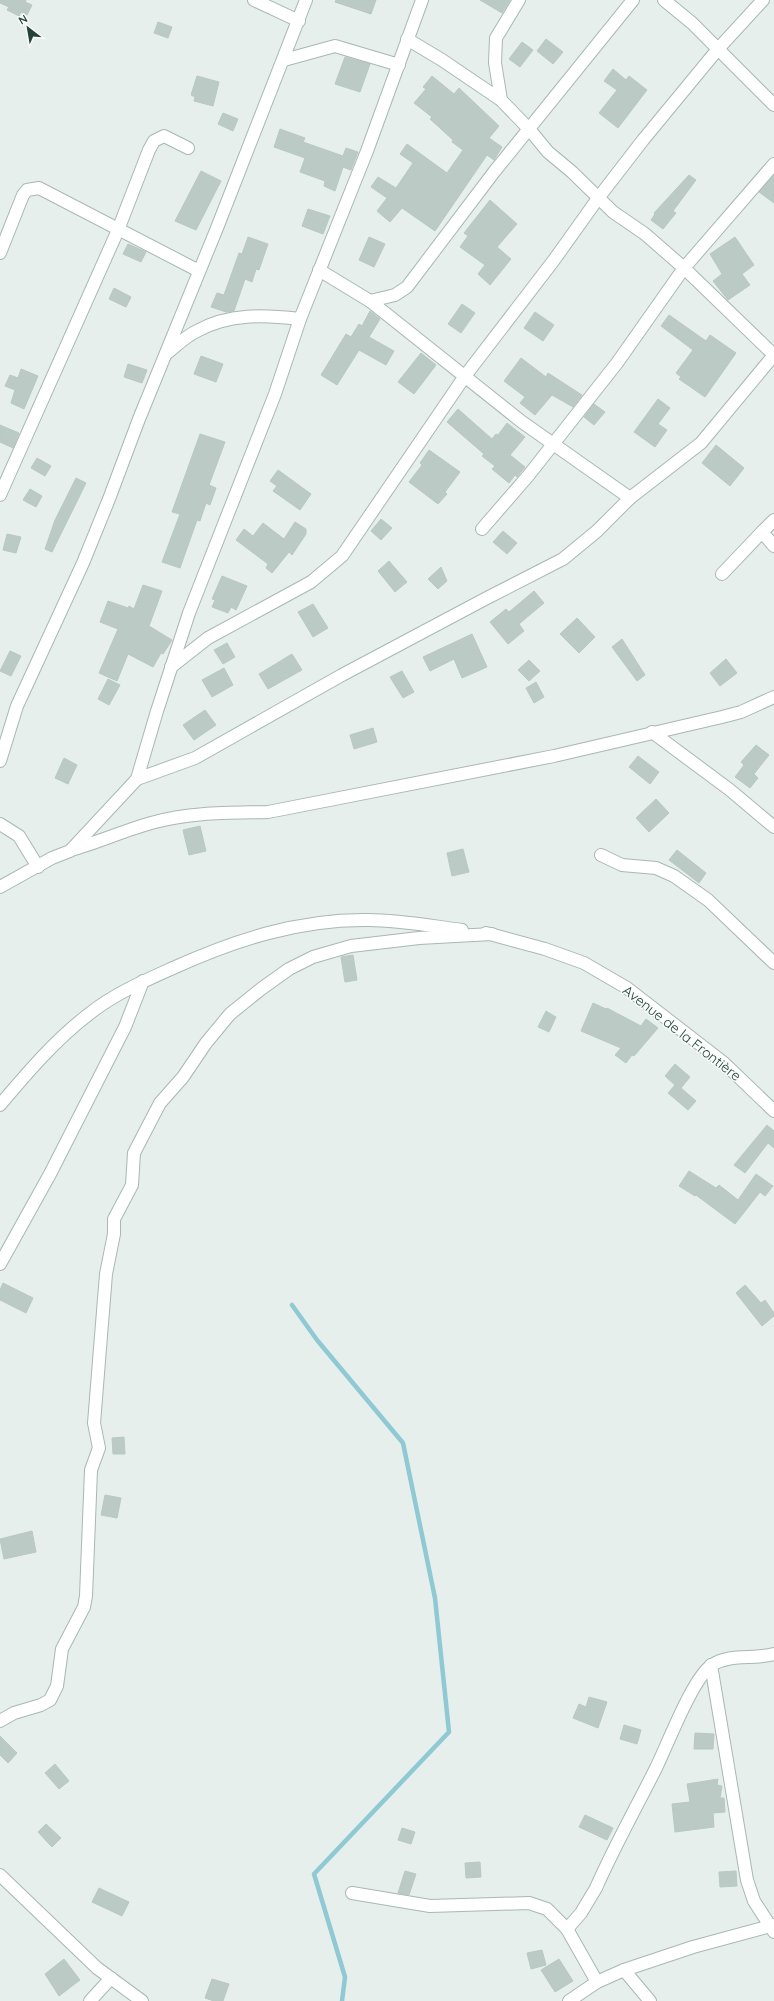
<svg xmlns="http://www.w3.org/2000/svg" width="774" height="2001" viewBox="0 0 774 2001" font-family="Quicksand,sans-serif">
<rect width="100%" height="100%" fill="#e6efeb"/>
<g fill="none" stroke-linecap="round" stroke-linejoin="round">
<path stroke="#8ec9d4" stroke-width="4.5" d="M292,1305L317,1340L403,1443L435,1598L449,1732L314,1874L345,1977L342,2001"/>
</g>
<g fill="#bbcac4" stroke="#b8c9c2">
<path d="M0,0H26L25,2L32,5L27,15L21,12L19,16L7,10L9,7L0,3Z"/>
<path d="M336,0H376L371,14L335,2Z"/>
<path d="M480,0H510L502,13Z"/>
<path d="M158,22L172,27L168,38L154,33Z"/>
<path d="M546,39L563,52L553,64L537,51Z"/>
<path d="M522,42L533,50L520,67L509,59Z"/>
<path d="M345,57L370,64L360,92L335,84Z"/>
<path d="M613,69L626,80L629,76L647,90L618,128L599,113L617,90L604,81Z"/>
<path d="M197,76L219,82L213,106L194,101L195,97L191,95Z"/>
<path d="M432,76L454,94L459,88L499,126L489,138L502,147L494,160L487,155L435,231L402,208L390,222L377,211L387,198L371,187L378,177L396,188L413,163L400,154L407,144L447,173L463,150L452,142L453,140L430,119L432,117L414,103L426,89L423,87Z"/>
<path d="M223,113L238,119L233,131L218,124Z"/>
<path d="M280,129L305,138L303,142L343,156L346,148L358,152L351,170L343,167L335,191L324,186L325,181L300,172L305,158L274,147Z"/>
<path d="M201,171L221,181L196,230L175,221Z"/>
<path d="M689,175L696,180L673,211L676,213L663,229L651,220L655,214L654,213Z"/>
<path d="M774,175V203L759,192Z"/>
<path d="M490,200L517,224L497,247L511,259L490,285L478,274L485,265L460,247L468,236L464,233Z"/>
<path d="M308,209L330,216L323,234L302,226Z"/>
<path d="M248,237L268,244L259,270L256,269L252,282L245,279L234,311L226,312L211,307L217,293L224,295L239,253L242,254Z"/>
<path d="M369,237L385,244L374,267L359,260Z"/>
<path d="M735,237L754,265L742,274L750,285L728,300L713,281L722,274L710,254Z"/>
<path d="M128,244L146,252L141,262L123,254Z"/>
<path d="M114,288L131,297L126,307L109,299Z"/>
<path d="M462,304L475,313L461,333L448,324Z"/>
<path d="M370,311L380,319L369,337L394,351L386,365L359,350L337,385L321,375L346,334L351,337L359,324L362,326Z"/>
<path d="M535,312L554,325L543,341L524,328Z"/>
<path d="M669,315L706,341L710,335L736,353L705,397L679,379L681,377L676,373L693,350L661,326Z"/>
<path d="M421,353L436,365L414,394L398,382Z"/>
<path d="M201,356L223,364L216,382L194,374Z"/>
<path d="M521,358L546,377L548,373L582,395L573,407L552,395L535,415L520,403L525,397L504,381Z"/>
<path d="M128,364L147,370L142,383L124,377Z"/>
<path d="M21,369L38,376L24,409L11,403L15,390L5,386L10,375L18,378Z"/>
<path d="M658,399L670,408L658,424L667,430L655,447L634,432Z"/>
<path d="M594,404L605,412L594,425L584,417Z"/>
<path d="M458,409L492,439L496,434L498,435L507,423L525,437L510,455L525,467L517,477L515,475L509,483L492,469L495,466L482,456L484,454L447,422Z"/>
<path d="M0,425L19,433L13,448L0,442Z"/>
<path d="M200,434L225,442L209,485L216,488L210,505L206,503L200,521L197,520L180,568L162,562L180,514L172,512Z"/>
<path d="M716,445L744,468L730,486L702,463Z"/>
<path d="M429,450L460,472L445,492L447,494L438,504L409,482L422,465L420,463Z"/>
<path d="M37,458L51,466L45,476L31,468Z"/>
<path d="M278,470L311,494L300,510L273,491L277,486L270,481Z"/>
<path d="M76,478L86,483L52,552L45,549L55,520Z"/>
<path d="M30,489L42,496L36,507L23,500Z"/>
<path d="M381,519L392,528L381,540L371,531Z"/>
<path d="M295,522L306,529V534L292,555L289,552L272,573L266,568L268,564L236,540L244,529L253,536L263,523L284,539Z"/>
<path d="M503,531L517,543L507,554L493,542Z"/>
<path d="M7,534L21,537L16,553L3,550Z"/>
<path d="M389,561L407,582L395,592L378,571Z"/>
<path d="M441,567L447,581L438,589L428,579Z"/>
<path d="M222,576L247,586L236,610L231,607L228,613L212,607L215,600L212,599Z"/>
<path d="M143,585L162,591L149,626L172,640L163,654L161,653L153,667L128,654L117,681L99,673L118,629L100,622L108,601L128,608L129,606L134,609Z"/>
<path d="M534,591L544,603L519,624L524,631L508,644L490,622L506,609L509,612Z"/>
<path d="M313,604L328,628L313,637L298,612Z"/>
<path d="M577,618L595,637L579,653L560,634Z"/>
<path d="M472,634L487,667L462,678L454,659L430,671L423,657Z"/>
<path d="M622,639L645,675L637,681L612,647Z"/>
<path d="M227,643L235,657L223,664L214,650Z"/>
<path d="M10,651L21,656L11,676L0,671Z"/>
<path d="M292,654L302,670L268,689L259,674Z"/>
<path d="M726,659L737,673L720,686L710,673Z"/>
<path d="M529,660L540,671L529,681L518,670Z"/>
<path d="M224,668L233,685L212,697L202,680Z"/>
<path d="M402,671L414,692L403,698L390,677Z"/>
<path d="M108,679L120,685L109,705L98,699Z"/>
<path d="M536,682L544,697L534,703L526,688Z"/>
<path d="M205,710L216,725L194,740L183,725Z"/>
<path d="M373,728L377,742L354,749L350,735Z"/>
<path d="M756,745L769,755L754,774L758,778L750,788L735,777L744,765L741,762Z"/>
<path d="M638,756L659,772L650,784L629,767Z"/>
<path d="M64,758L77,765L68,784L55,778Z"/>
<path d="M656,799L669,813L649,832L636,818Z"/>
<path d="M200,826L206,851L189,855L183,830Z"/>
<path d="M463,849L469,872L452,876L447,853Z"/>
<path d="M677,850L706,873L699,883L669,860Z"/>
<path d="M353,955L357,980L345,982L341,957Z"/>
<path d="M593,1003L606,1009L607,1008L641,1026L646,1019L658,1028L634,1056L632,1055L626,1063L615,1055L621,1048L581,1031Z"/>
<path d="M546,1011L556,1017L549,1032L538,1027Z"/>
<path d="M675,1064L690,1077L681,1088L696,1101L688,1110L668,1093L675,1085L665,1076Z"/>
<path d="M767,1125L774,1131V1148L768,1143L745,1173L734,1165Z"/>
<path d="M689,1171L716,1188L719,1185L738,1200L756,1174L773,1186L765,1196L760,1192L735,1224L696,1195L695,1196L679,1186Z"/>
<path d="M3,1283L33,1298L26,1313L0,1300V1290Z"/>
<path d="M745,1285L761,1303L765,1300L774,1313V1316L762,1326L736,1293Z"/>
<path d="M124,1437L125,1454H113L112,1438Z"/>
<path d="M105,1495L121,1498L117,1518L101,1515Z"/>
<path d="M32,1531L36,1552L4,1559L0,1539Z"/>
<path d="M589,1697L607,1702L598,1728L573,1718L579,1704L586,1707Z"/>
<path d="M624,1725L641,1730L637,1744L620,1739Z"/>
<path d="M695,1733L714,1734L713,1749H694Z"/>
<path d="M0,1736L17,1753L8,1763L0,1755Z"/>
<path d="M55,1764L69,1781L59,1789L45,1773Z"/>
<path d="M718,1779L717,1785L722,1786L720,1798H724L725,1812L713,1813L714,1827L675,1832L672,1804L690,1802L687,1784Z"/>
<path d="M585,1815L613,1828L607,1840L579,1827Z"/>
<path d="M46,1824L61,1838L52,1847L38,1832Z"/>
<path d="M402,1828L415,1832L411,1844L398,1840Z"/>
<path d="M480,1862L481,1877L466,1878L465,1863Z"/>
<path d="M405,1871L416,1874L409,1895L398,1893Z"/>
<path d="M736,1871L737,1886L720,1887L719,1872Z"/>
<path d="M99,1888L129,1902L122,1916L92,1902Z"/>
<path d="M542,1950L546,1965L531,1969L527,1953Z"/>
<path d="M64,1959L80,1980L59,1996L45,1974Z"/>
<path d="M559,1959L573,1981L555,1992L541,1970Z"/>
<path d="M212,1979L229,1984L223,2001H214L205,1998Z"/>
</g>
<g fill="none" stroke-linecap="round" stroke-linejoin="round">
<defs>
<g id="minor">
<path d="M254,0L299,21"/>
<path d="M664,0L692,23L774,105"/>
<path d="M407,39L442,60L501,100L529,129L548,152L572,172L613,212L645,234L684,268L774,355"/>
<path d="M284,60L335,46L399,65"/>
<path d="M501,100L495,63L496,38L519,0"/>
<path d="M0,253L23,195L27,190L39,188L199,271"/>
<path d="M319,270L370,301L522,422L630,498"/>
<path d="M370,301L395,295L407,287L494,172L633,0"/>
<path d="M167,353C176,346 186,336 197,331C229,313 265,315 300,319"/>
<path d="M0,495L118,230L149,150L154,141L164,136L188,148"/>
<path d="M482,529L528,476L617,363L684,268L774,164"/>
<path d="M762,532L774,520"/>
<path d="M722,574L762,532L774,546"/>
<path d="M171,667L208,638L311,582L342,556L465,376L554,260L599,197L643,140L718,49L763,0"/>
<path d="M652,732L730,790L774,827"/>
<path d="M0,761L17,706L83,563L109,499L139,419L217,228L306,0"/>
<path d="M137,779L157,711L189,613L275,394L300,319L367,151L422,0"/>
<path d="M0,824L19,836L38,867"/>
<path d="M71,850C99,842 128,829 155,822C192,812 230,813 268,812L554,756L722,717L741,712L774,697"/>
<path d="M601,855L622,865L656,868L674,876L708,900L774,963"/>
<path d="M0,887L52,858L70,851L137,779L195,758L342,675L485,599L563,559L597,531L630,498L701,443L774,355"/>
<path d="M486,933L545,949L584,963L627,988L724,1063L774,1111"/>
<path d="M0,1105C27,1073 55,1040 89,1014C114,994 144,981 173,968C235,940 299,919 368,920C400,920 431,926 462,930"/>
<path d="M0,1264L50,1174L125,1027L143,981"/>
<path d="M711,1665L747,1880L754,1901L774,1932"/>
<path d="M0,1721L14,1713L41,1705L50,1700L57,1686L62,1649L84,1607L86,1596L91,1470L99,1448L94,1423L106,1274L114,1234V1219L132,1185L134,1153L160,1103L183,1077L206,1043L230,1014L261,989L289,969L313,957L351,946L419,938L492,934"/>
<path d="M0,1875L97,1968L142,2001"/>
<path d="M352,1893L430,1906L529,1903L547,1909L567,1929L597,1982"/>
<path d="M567,1929L581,1913L596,1888C614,1847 636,1808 656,1768C667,1746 693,1677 712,1665C731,1653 753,1660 774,1654"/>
<path d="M624,1970L650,2001"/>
<path d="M90,2001L111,1978"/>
<path d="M569,2001L597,1982L624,1970L693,1947L774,1925"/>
</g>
</defs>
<use href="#minor" stroke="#a8b8b2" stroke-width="14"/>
<use href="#minor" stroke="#fff" stroke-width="12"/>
</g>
<g text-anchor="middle" stroke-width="3" stroke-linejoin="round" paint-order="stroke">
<g font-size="14" fill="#24423a" stroke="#f7fbf9">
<text transform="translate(682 1033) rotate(38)" y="5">Avenue de la Frontière</text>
</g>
</g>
<g transform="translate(28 28) rotate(329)" stroke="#f7fbf9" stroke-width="3" paint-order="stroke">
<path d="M0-3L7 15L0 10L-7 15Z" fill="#24423a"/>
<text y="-6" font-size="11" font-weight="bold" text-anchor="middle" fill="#24423a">N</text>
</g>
</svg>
